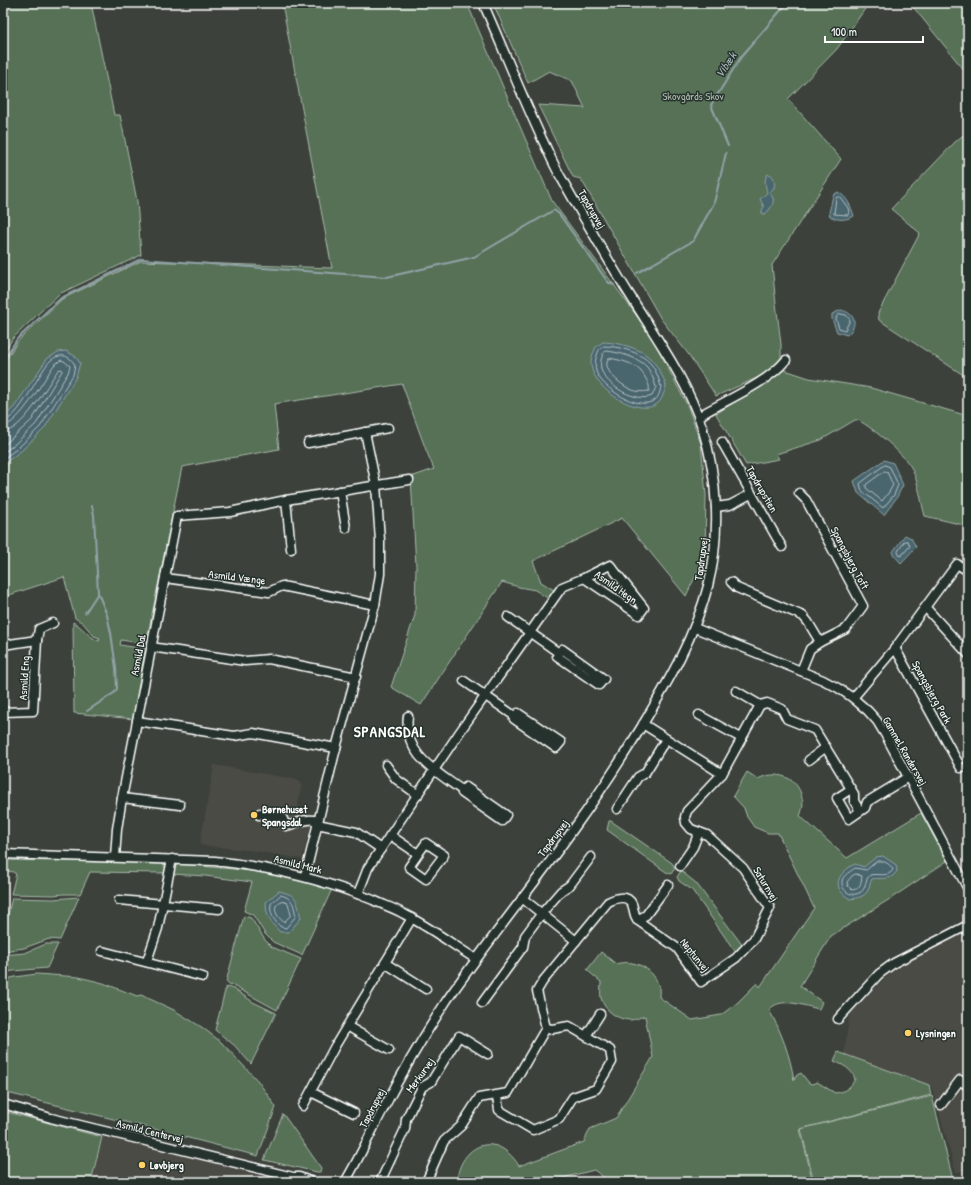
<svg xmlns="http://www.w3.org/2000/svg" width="971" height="1185" viewBox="0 0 971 1185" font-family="'Patrick Hand',sans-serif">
<rect width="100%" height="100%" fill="#3c423b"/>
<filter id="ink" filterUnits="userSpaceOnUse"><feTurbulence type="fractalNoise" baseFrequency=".025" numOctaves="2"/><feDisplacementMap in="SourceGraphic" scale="8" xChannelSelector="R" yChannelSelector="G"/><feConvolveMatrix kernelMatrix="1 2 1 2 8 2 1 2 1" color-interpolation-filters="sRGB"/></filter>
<g filter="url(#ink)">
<g fill="#4c4c45">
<path d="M214,765L299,780L301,787L298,803L300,811L311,824L302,859L257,851L200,845Z"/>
<path d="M960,935L968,948V1170L956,1172L932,1087L844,1054L850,1013L893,970Z"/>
<path d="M103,1137L289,1182H92Z"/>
</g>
<g fill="#567157" stroke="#aab8ab">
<path d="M3,3H91L114,115H120L137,201L141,255L59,294L13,338L3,354Z"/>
<path d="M282,3H467L552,201L651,335L688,407L701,444L706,495L705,556L686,596L622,518L533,561L541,582L554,590L549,599L535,590L519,587L502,582L421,705L391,687L415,615L416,566L411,477L434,469L426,450L402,384L274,404L279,449L182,467L146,644L121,640L120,645L145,649L134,719L74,713L73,622C83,627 88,637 99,641L100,638L94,636L83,623L75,618L64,577L3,597V364L18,341L62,299L141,261L332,268Z"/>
<path d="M493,3H869L837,49L788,99L841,159L772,265L775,295L781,344V360L768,373L716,396L689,355L661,319L581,179L573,177L538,105L585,108L572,81L549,71L528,83Z"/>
<path d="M910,3H968V75Z"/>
<path d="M968,131V378L879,320L878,313L920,233L891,209L955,142Z"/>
<path d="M785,370L809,378L871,388L968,416V526L925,516C921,502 919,485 913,471C907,456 873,428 858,420H855L821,440L776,454L779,459L746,465L716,414L776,373Z"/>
<path d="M747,772L758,779C775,770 798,776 802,798C804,804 802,811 800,816L847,858L921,813L947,861L893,897L831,936L800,986L822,1002L819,1009C804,1006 780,996 769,1010C781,1031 790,1055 794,1080L797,1075L801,1073L809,1083L812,1084L817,1082L835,1093C845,1092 851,1087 855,1079C852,1069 843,1065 834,1061L838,1052L929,1085L931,1095L800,1129L813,1182H607L606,1179L594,1170L547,1182H457C457,1164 471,1142 492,1145C503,1146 514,1157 519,1166L584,1142L590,1129L616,1118L653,1057L645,1016C640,1017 635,1020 630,1020C618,1020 604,1010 601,998C600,994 601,987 601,982L587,970L601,952L616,964C633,959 652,967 658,984C660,988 659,993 659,997L692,1020L721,1015L737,1003L757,983L760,987L814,908L778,833H768L754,827L747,817L744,808L733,796Z"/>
<path d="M609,821H611L672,863L675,868L671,874L666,872L607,830Z"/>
<path d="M3,860L162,863L166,869L164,873L90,872L80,894H64L53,895L11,894L16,874L13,872L3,870Z"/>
<path d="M179,864L254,871L300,881L332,889L302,955L273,942L265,934L253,915L244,911L252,882L205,876L173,874L175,867Z"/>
<path d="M681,871L696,883L743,946L737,952L734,950L692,890L679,881L677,877Z"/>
<path d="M79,897L60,940L49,939L24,948L3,951V934L12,898L53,899Z"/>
<path d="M244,916L251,918L265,940L272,947L301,959L277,1010L226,982Z"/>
<path d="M46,944H58L47,968L13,971L3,973V955L25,953Z"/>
<path d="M37,974L79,977L103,983L137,996L141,995L174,1010L203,1028L221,1042L258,1081L276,1107L258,1156L150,1128L3,1092V980L15,977Z"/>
<path d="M226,987L234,989L253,1002L276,1013L251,1064L234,1045L215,1030Z"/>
<path d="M932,1096L953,1180L968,1176V1182H917L916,1181L912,1182H814L801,1129Z"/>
<path d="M3,1111L102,1137L91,1182H3Z"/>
<path d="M283,1114L321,1168L320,1172H317L264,1160Z"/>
</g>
<g fill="#49656e" stroke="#92a3a8">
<path d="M768,174C775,175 775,182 774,188L769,192C770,194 772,196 773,198C775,203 769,211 765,214L762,213V210L764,207L760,199L767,193C766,187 763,179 768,174Z"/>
<path d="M838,192C847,197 851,206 854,216C847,220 837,221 830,216L829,213L833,195Z"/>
<path d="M841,310C855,313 859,325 847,335L837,332L832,319V314Z"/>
<path d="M603,342C622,343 647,349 657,367C660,372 665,380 666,386C666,389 664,392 663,395C654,426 589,392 591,361C592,356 594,351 596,347Z"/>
<path d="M66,351L75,356L80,363L76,377L44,429L21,451L3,464V419L15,406L47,359L58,352Z"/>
<path d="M884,460L893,463L903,485L897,497L884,515L858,493L854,481Z"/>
<path d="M905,535L911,538L916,547L901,563L892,553Z"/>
<path d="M883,856L896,865L897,871C890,882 882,877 872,879C870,882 870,885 869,888C866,897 857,898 850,899C830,887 838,873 855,864L864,867L876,857Z"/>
<path d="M279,891C299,896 296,899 301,918L289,932H280C270,922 266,916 266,902Z"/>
</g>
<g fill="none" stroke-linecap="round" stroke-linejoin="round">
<g stroke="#b6c1c5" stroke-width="1">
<path d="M838,197H840L848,208L849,213L848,215L834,214L836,198Z"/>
<path d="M841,314L846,315L850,320L845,330L839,328L836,319L837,316Z"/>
<path d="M604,346C618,346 641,352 651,364C656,370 659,379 661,387C660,391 659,397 655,400C639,412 601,388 596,371C594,363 596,357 599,350Z"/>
<path d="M606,351C618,352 638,357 647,367C651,372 654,380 656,387L652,396C636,403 606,386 601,369C600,363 601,359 603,354Z"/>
<path d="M609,358C625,361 639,364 646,379C648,383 650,386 649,391C643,392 636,392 630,389C620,384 600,369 609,358Z"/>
<path d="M3,421C19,420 38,373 50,361C59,353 69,354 75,365L73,375L40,427L18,448L3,459"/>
<path d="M3,426C18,426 45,378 54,365L61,360L64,361L70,366L68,373L36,424L15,444L3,453"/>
<path d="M3,432C22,432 47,386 58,370L62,369V371L32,420L3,446"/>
<path d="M885,465L890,467L898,485L894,495L883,508L862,491L860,484Z"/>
<path d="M885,471L887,472L893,485L889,492L882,501L866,488V485Z"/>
<path d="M905,541H908L910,546L902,555L900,556L898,552Z"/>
<path d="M877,861C883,860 891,864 893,870C888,878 878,873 870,875C864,880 867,890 859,893C851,897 841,891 842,881C843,875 851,871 855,868L866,870Z"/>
<path d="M856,874L862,876C861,884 860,889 852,890L848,886L847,882L852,876Z"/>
<path d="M281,895C294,899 293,904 296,916L286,928L281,927C274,921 269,913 271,904Z"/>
<path d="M281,901L288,903L291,915L284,922C280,920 273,911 276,906C276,905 281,901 281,901Z"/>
</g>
<g stroke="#92a3a8" stroke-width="2">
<path d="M728,146L711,105L741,57L787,3"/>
<path d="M637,273L693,241L714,203L726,153"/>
<path d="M3,361L17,339L61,298L141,259L387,277L474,257L554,210L559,214L608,282L614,285"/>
<path d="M85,613L98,593"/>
<path d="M87,711L114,693L117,689L116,668L111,633L107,615L98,593L94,515L92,506"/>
</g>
<defs>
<g id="minor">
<path d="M699,417L706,412C731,398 768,382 786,360"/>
<path d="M722,442L782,547"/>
<path d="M308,443L388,428"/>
<path d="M340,491L346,528"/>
<path d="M799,493L806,500L863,606L846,629L820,642"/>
<path d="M286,500L291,549"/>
<path d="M716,507L730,505L751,494"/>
<path d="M165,578L269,592L282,586L375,605"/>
<path d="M731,582L737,588L803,616L808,622L820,642L810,649L801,671"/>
<path d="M926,608L968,654"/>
<path d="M508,617L559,653L562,649L604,679L599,685L557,656L559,653"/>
<path d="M695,628L823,680L838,688L853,698L868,711L877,721L886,736L968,889"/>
<path d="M37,640L39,629L53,623"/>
<path d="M3,645L37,640L33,711L3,712"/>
<path d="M151,647L245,661L269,659L356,677"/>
<path d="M895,648L961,768"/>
<path d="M464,681L516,717L518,713L561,742L556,748L514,719L516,717"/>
<path d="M736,691L760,705L767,703L782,709L787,719L815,730L851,789L854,794V801L860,811"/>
<path d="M853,698L895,648L957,564L968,571"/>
<path d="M699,715L741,738"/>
<path d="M408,716C403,755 436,771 463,791L466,787L506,815L502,821L462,793L463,791"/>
<path d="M137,721L234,736L253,733L336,748"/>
<path d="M643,724L722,774"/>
<path d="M809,760L826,747"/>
<path d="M386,765L396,779L418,795"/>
<path d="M851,789L837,798L849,819L865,808L867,802L908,777"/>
<path d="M122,798L180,805"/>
<path d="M617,809L638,777L645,773L666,739"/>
<path d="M259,815L260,813L264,815L282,817L286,826C297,824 303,818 314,820"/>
<path d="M317,824L356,832L381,849"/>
<path d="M390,835L418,854L409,867L426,879L444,855L426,843L418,854"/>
<path d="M3,854L215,861C270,867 322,879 373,900C383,905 394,908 404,914C429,927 452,944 476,959"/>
<path d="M115,857L117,829L122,798L177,516L230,512L286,500L409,480"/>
<path d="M680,866L693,847L699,832"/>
<path d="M305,876L336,748L375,605L380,574V540L376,485L365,432"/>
<path d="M358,894L368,868L459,733L562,587L584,578L639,615L644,608L610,565L584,578"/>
<path d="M522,898L576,941"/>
<path d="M119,900L219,909"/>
<path d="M637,920L646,915L668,885"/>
<path d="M102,951L203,977"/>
<path d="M147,961L158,928L172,859"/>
<path d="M385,963L426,989"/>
<path d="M482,1003L523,947L525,936L542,913L561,891L570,885L591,857"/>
<path d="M838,1019L879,974L894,963L968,925"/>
<path d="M347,1026L389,1050"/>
<path d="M586,1036L600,1014"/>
<path d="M311,1092L354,1113"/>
<path d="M497,1096L499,1110L533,1130L559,1119L573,1097L596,1089L612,1062L610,1050L569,1026L552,1029L546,1028"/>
<path d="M3,1104L51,1118L293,1177H299L312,1182"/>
<path d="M941,1105L960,1080L968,1086"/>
<path d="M303,1106L335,1046L412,918"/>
<path d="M345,1182C360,1157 372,1130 386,1104C404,1069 425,1034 447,1000C488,941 534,885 575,827C599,794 621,760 642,726C668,682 695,636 708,586C721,535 718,478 702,427C687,380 657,339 631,297C607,259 585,220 563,181C555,168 549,153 542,139C521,94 503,48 483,3"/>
<path d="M380,1182L405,1129L406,1119L422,1087L431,1082L459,1036L488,1054"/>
<path d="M426,1182L444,1141L461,1126L479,1098L508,1093L546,1028L537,991L543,981L608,902C616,898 627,894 632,904C634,909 634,915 637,920L677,948L701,982L736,958L754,939L770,908L743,868L707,835L691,829L686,823L685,817L687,811L722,774L760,705"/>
</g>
</defs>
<use href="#minor" stroke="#fff" stroke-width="11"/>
<use href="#minor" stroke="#26332d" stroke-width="8"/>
</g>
</g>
<g fill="#ffd166" stroke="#26332d" stroke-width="1.5">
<circle cx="254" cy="815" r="4"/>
<circle cx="908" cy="1033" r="4"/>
<circle cx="142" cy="1165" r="4"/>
</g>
<g text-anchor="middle" stroke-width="3" stroke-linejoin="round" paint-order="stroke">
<g font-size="11" fill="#b3bfb3" stroke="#26332d">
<text x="693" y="100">Skovgårds Skov</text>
</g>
<g font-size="11" fill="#fff" stroke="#26332d">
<text transform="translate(592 209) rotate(60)" y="4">Tapdrupvej</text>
<text transform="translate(762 489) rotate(60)" y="4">Tapdrupstien</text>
<text transform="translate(850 558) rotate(62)" y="4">Spangsbjerg Toft</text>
<text transform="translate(701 559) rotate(-82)" y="4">Tapdrupvej</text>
<text transform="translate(237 577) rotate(7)" y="4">Asmild Vænge</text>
<text transform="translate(616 587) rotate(35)" y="4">Asmild Hegn</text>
<text transform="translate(138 655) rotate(-79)" y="4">Asmild Dal</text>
<text transform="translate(24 678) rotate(-87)" y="4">Asmild Eng</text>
<text transform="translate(932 692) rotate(61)" y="4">Spangsbjerg Park</text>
<text transform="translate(905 751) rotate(60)" y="4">Gammel Randersvej</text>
<text transform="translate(553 838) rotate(-53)" y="4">Tapdrupvej</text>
<text transform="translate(298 864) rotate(14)" y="4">Asmild Mark</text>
<text transform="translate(766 884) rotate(59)" y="4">Saturnvej</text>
<text transform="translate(695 955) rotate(51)" y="4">Neptunvej</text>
<text transform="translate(420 1075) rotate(-54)" y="4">Merkurvej</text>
<text transform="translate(372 1108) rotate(-63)" y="4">Tapdrupvej</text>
<text transform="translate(150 1131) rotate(14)" y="4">Asmild Centervej</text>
</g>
<g font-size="11" font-weight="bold" fill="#fff" stroke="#26332d" text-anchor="start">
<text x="262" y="813">Børnehuset<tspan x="262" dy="13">Spangsdal</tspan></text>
<text x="916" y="1037">Lysningen</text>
<text x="150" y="1169">Løvbjerg</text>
</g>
<g font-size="12" font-style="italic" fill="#adbabe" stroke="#26332d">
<text transform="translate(726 65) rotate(-57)" y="4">Vibæk</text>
</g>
<g font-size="15" font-weight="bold" letter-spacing="1" fill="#fff" stroke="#26332d">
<text x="390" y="737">SPANGSDAL</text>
</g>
</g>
<rect width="971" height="1185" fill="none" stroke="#26332d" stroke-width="16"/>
<rect x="8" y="8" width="955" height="1169" fill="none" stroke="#fff" stroke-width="1.5" filter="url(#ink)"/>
<path d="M825 36v6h98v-6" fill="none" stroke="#ffffff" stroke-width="2"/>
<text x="831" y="36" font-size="12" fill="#ffffff" stroke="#26332d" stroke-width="3" paint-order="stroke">100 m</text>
</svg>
